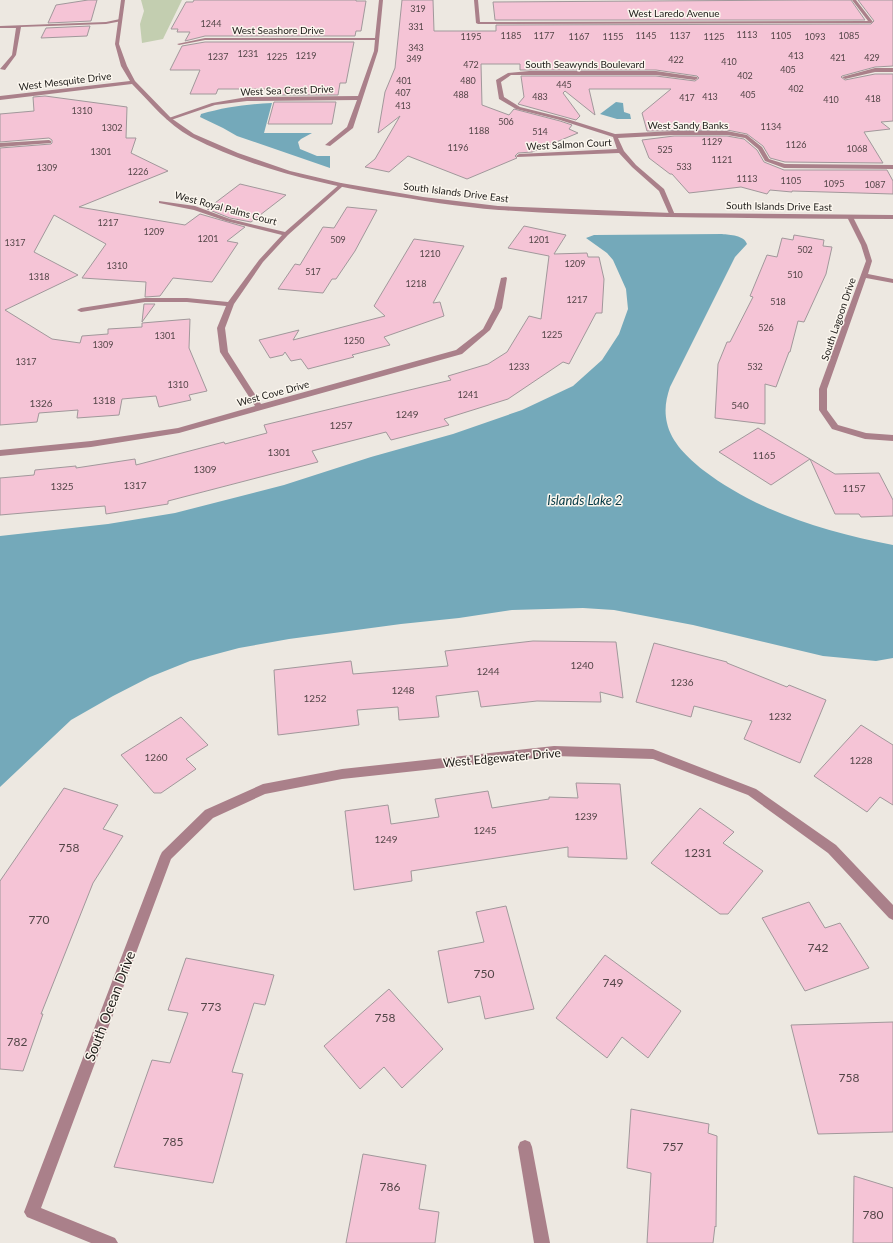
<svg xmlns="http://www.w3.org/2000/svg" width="893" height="1243" viewBox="0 0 893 1243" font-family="Lato,sans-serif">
<rect width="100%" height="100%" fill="#ede8e1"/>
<path fill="#c3ceb0" d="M141,0H182L163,39L142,43L140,24L144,11Z"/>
<g fill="#74a9ba">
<path d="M616,102L623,103L624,112L630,114L631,119H617L600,114Z"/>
<path d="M272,103L264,133H312L301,139L298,142L300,149L317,156H330V168L237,136L223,128L200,117L201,114C225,107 247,104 272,103Z"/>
<path d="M722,234C730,235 744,235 747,244L735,257L670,387C666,399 664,410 667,423C671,442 688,458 703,470C758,512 826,532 893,545V658L876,661L823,656L693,625L614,610L583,608L512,610L459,618L401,624L289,639L239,648L190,661L150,677L113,696L71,720L0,787V536L108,524L175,513L284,485L371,457L453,434L522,410L573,386L602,360L619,334L628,309L626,289L613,260L607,253L586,238L594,235Z"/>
</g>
<g fill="#f5c4d6" stroke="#a1989b">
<path d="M88,0H97L91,21L48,23L56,5Z"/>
<path d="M194,0H356V1H366L361,31H356L355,36H205L185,41L190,32H177L178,29H171L186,2H193Z"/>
<path d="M402,0H433L434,31H496V25L871,24L874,21L858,0H893V66L875,67L842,76L841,77L845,80L875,74H893V121L881,122L890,129L864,132L883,163L785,162L770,158L763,146L747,134L727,130L647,131L642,113L671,89H589L595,115L565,91L563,93L580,116L576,120L518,104L524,97L521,76H656L695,81L699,78L697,76L656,70H520V64H481L482,105L509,115L514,109L560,121L572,125L569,129L578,133L532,152L518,153L515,156L517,158L467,179L408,156L389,172L365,167L375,159L400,116L378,133L385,92L395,68Z"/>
<path d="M809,0H851L865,20H495L493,2Z"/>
<path d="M90,26L87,36L41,38L46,28Z"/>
<path d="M205,42H354L346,83H340L338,95H276L277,89H218L216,94H190L200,70H170L182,46Z"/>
<path d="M45,96L127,107L126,138H136L131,153L168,171L79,207L185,225L200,214L245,227L227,241L238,243L212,282L173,278L160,296L145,297L146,282L82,278L106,244L54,215L34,252L78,275L5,310L52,339L80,343L82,336L108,334V329L142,327V323L190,319L189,348L207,391L189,395L191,400L159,407L156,396L122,399L119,415L77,418L78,410L39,413L37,422L0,425V148L51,144L52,143V140L49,138L0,142V114L34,111L33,97Z"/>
<path d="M274,102H336L332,124H268Z"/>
<path d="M674,136H727L744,139L757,150L764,162L784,170H887L893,181V194L792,191V192L770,190L767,194L741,187L689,193L672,174H670L649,158L642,140Z"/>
<path d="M240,184L286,195L251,222L230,218L207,209Z"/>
<path d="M347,207L377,210L355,251L336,279H332L323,293L278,289L295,264L300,265L323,227L334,228Z"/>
<path d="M524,226L566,235L554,254L587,253L588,257H599L604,279L602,313H596L569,364L563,362L508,399L444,419L449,425L391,440L386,432L312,451L318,462L168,501V504L106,514L105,506L0,515V478L34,475L35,470L76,466V468L135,459L136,465L224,442L225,444L267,433L264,425L451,380L448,376L488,364L507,352L529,316L541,319L549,256L508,248Z"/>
<path d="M794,235L824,240L823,246L832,247L826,274L804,322L798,321L790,352H789L776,387L765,384V424L715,418L718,364L727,342H730L753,297L750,296L767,255L777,257L782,238L793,240Z"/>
<path d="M414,239L464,246L433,303L440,302L444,316L384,337L390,345L352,355L354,357L308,369L301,359L291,361L285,352L283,355L270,358L259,340L299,330L293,340L385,316L374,306Z"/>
<path d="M144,304H155L142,322Z"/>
<path d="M758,428L835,474L879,473L893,500V516L861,517L859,514H835L810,459L771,485L719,452Z"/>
<path d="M533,641L616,642L623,698L600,692L601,702L537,701L481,707L478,691L436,696L439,717L399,720L398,707L357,710L359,725L278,735L274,670L351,661L353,674L448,666L445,651Z"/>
<path d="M654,643L727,662V663L787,687L789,685L826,700L800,763L744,739L752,721L694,706L691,717L636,702Z"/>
<path d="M181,717L208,745L186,759L196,769L161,793H154L121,755Z"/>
<path d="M861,725L893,745V805L880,797L867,812L814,776Z"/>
<path d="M576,783L620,784L627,859L568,857V847L411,871L412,881L354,890L345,811L388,805L391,824L439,817L435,799L488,791L492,808L549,799V797L578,798Z"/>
<path d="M64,788L118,805L103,829L123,836L93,883L41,1014H43L23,1071L0,1069V881Z"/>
<path d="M700,808L734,832L723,843L763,871L728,914H720L651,863Z"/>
<path d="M809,902L825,928L840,923L869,968L805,991L762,918Z"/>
<path d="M506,906L534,1009L485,1019L480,996L448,1003L438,951L484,942L476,912Z"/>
<path d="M605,955L681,1011L648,1058L622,1037L607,1058L556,1018Z"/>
<path d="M186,958L274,975L265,1005L254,1003L232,1072L243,1074L213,1183L114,1167L152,1060L170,1063L188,1013L168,1010Z"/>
<path d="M389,989L443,1049L402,1088L384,1067L360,1089L324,1046Z"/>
<path d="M893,1022V1132L818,1134L791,1025Z"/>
<path d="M631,1109L709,1124L708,1133L717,1136L716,1227L715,1226L713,1243H647L651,1173L627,1168Z"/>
<path d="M363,1154L426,1165L419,1209L439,1212L435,1243H346Z"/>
<path d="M854,1176L893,1188V1243H853Z"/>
</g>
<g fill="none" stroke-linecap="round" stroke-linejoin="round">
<g fill="#aa808a" fill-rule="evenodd">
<path d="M379,0H383L378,51L353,128L330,146L325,145L347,127L357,100L247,101L215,105L171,120L166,119L212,103L247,97L358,96L374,51L375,40H205L179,45L177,44L205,38H375Z"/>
<path d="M474,0H478L480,22L868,21L852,0H856L873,22L871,23L478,24L476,23Z"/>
<path d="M120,19L122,21L106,24L21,27L16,55L5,70L0,69L12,55L16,28H0V26L106,22Z"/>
<path d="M875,68H893V72H875L845,79L842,77Z"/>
<path d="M529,71H656L697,77L698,78L695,80L656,75H511L501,82L504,97L520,107L564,118L615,134L674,131H727L747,135L762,147L769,159L785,164L893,165V169L784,168L765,161L758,149L745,138L727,135H674L618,138L624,151L636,165L664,189L675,215L670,216L659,191L632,167L619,153L517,157L516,156L519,154L617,149L613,137L560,120L516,109L499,99L496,80L508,73Z"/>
<path d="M49,140L51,141V143L0,147V143Z"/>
<path d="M341,183L344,185L343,186L288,235L263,262L234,304L225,328L228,352L261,404L456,350L483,329L494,308L501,278L506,277L507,278L502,308L490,330L462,354L179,433L91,447L0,456V450L91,441L178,428L255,406L220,352L217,328L226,306L187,302H145L81,312L77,310L81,308L145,298H187L228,302L259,260L282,235L226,221L194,210L159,203V201L195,206L230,219L285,232Z"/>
<path d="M850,215L853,217L867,245L872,261L868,274L893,279V283L866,278L827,389V410L838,425L866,433L893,435V441L865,439L832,429L819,410V389L866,261L861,245L847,217Z"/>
<path d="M554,746L653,749L756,789L836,845L893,905V920L889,918L828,853L748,795L653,759L554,756L342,779L265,794L213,818L171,859L41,1208L115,1238L118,1243H91L27,1217L24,1212L160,856L162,852L205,810L263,784L342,769Z"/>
<path d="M525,1140L530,1142L532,1147L550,1243H534L518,1147L520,1142Z"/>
</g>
<path fill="#aa808a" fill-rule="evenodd" d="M121,0H125L119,44L127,66L135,81L171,118L194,134L238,153L290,171L341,183L423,197L498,206L672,213L893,215V219C762,218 630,219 499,210C459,207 420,200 381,194C316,183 249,167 191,137C167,124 150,102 132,84L0,100V96L130,81L121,66L115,44Z"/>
</g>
<g text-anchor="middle" stroke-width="3" stroke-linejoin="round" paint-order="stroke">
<g font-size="9" fill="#544648">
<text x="418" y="12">319</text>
<text x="211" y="27">1244</text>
<text x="416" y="30">331</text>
<text x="747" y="38">1113</text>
<text x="511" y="39">1185</text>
<text x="544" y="39">1177</text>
<text x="646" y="39">1145</text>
<text x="680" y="39">1137</text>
<text x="781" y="39">1105</text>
<text x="849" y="39">1085</text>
<text x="471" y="40">1195</text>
<text x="579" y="40">1167</text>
<text x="613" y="40">1155</text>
<text x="714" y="40">1125</text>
<text x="815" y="40">1093</text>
<text x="416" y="51">343</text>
<text x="248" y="57">1231</text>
<text x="306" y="59">1219</text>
<text x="796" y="59">413</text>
<text x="218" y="60">1237</text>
<text x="277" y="60">1225</text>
<text x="838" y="61">421</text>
<text x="872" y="61">429</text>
<text x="414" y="62">349</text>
<text x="676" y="63">422</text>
<text x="729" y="65">410</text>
<text x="471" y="68">472</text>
<text x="788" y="73">405</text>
<text x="745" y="79">402</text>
<text x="404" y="84">401</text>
<text x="468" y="84">480</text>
<text x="564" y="88">445</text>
<text x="796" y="92">402</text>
<text x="403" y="96">407</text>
<text x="461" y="98">488</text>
<text x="748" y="98">405</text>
<text x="540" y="100">483</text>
<text x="710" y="100">413</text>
<text x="687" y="101">417</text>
<text x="873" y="102">418</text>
<text x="831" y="103">410</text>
<text x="403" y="109">413</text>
<text x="82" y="114">1310</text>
<text x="506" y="125">506</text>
<text x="771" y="130">1134</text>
<text x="112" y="131">1302</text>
<text x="479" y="134">1188</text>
<text x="540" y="135">514</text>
<text x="712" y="145">1129</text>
<text x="796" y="148">1126</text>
<text x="458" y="151">1196</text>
<text x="857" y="152">1068</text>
<text x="665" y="153">525</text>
<text x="101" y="155">1301</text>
<text x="722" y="163">1121</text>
<text x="684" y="170">533</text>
<text x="47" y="171">1309</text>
<text x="138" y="175">1226</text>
<text x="747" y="182">1113</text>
<text x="791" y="184">1105</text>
<text x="834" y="187">1095</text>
<text x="875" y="188">1087</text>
<text x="108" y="226">1217</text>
<text x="154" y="235">1209</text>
<text x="208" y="242">1201</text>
<text x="338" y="243">509</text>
<text x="539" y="243">1201</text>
<text x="15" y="246">1317</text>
<text x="805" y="253">502</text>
<text x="430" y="257">1210</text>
<text x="575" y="267">1209</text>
<text x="117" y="269">1310</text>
<text x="313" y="275">517</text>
<text x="795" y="278">510</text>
<text x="39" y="280">1318</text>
<text x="416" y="287">1218</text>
<text x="577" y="303">1217</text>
<text x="778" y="305">518</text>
<text x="766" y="331">526</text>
<text x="552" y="338">1225</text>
<text x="165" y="339">1301</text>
<text x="354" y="344">1250</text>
<text x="103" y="348">1309</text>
<text x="26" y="365">1317</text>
<text x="519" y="370">1233</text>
<text x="755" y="370">532</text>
<text x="178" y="388">1310</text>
<text x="468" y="398">1241</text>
</g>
<g font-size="10" fill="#1e1c19" stroke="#fbf6ee">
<text x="674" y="17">West Laredo Avenue</text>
<text x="278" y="34">West Seashore Drive</text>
<text x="585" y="68">South Seawynds Boulevard</text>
<text transform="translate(65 81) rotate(-7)" y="4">West Mesquite Drive</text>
<text transform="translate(287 90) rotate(-2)" y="4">West Sea Crest Drive</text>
<text x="688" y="129">West Sandy Banks</text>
<text transform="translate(569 144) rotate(-3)" y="4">West Salmon Court</text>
<text transform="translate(456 192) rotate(7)" y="4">South Islands Drive East</text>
<text transform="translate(779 206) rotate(1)" y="4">South Islands Drive East</text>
<text transform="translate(226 208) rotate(15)" y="4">West Royal Palms Court</text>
<text transform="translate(838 319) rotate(-71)" y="4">South Lagoon Drive</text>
<text transform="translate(273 393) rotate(-15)" y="4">West Cove Drive</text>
</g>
<g font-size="10" fill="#544648">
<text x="104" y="404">1318</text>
<text x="41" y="407">1326</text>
<text x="740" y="409">540</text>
<text x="407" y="418">1249</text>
<text x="341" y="429">1257</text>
<text x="279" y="456">1301</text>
<text x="764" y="459">1165</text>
<text x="205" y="473">1309</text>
<text x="135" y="489">1317</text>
<text x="62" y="490">1325</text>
<text x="854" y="492">1157</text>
<text x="582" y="669">1240</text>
<text x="488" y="675">1244</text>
<text x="682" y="686">1236</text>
<text x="403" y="694">1248</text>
<text x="315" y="702">1252</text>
<text x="780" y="720">1232</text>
<text x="156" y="761">1260</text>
<text x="861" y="764">1228</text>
<text x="586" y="820">1239</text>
<text x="485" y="834">1245</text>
<text x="386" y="843">1249</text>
</g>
<g font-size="12" fill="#1e1c19" stroke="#fbf6ee">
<text transform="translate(502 758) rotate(-5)" y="4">West Edgewater Drive</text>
</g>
<g font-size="12" fill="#544648">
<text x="69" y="852">758</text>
<text x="698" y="857">1231</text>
<text x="39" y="924">770</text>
<text x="818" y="952">742</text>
<text x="484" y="978">750</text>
<text x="613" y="987">749</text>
<text x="211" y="1011">773</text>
<text x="385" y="1022">758</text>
<text x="17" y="1046">782</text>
<text x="849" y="1082">758</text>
<text x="173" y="1146">785</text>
<text x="673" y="1151">757</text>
<text x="390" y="1191">786</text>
<text x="873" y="1219">780</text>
</g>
<g font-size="13" font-style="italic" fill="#053945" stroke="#fbf6ee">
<text x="585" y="505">Islands Lake 2</text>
</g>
<g font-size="14" fill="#1e1c19" stroke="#fbf6ee">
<text transform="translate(110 1006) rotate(-69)" y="5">South Ocean Drive</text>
</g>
</g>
</svg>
